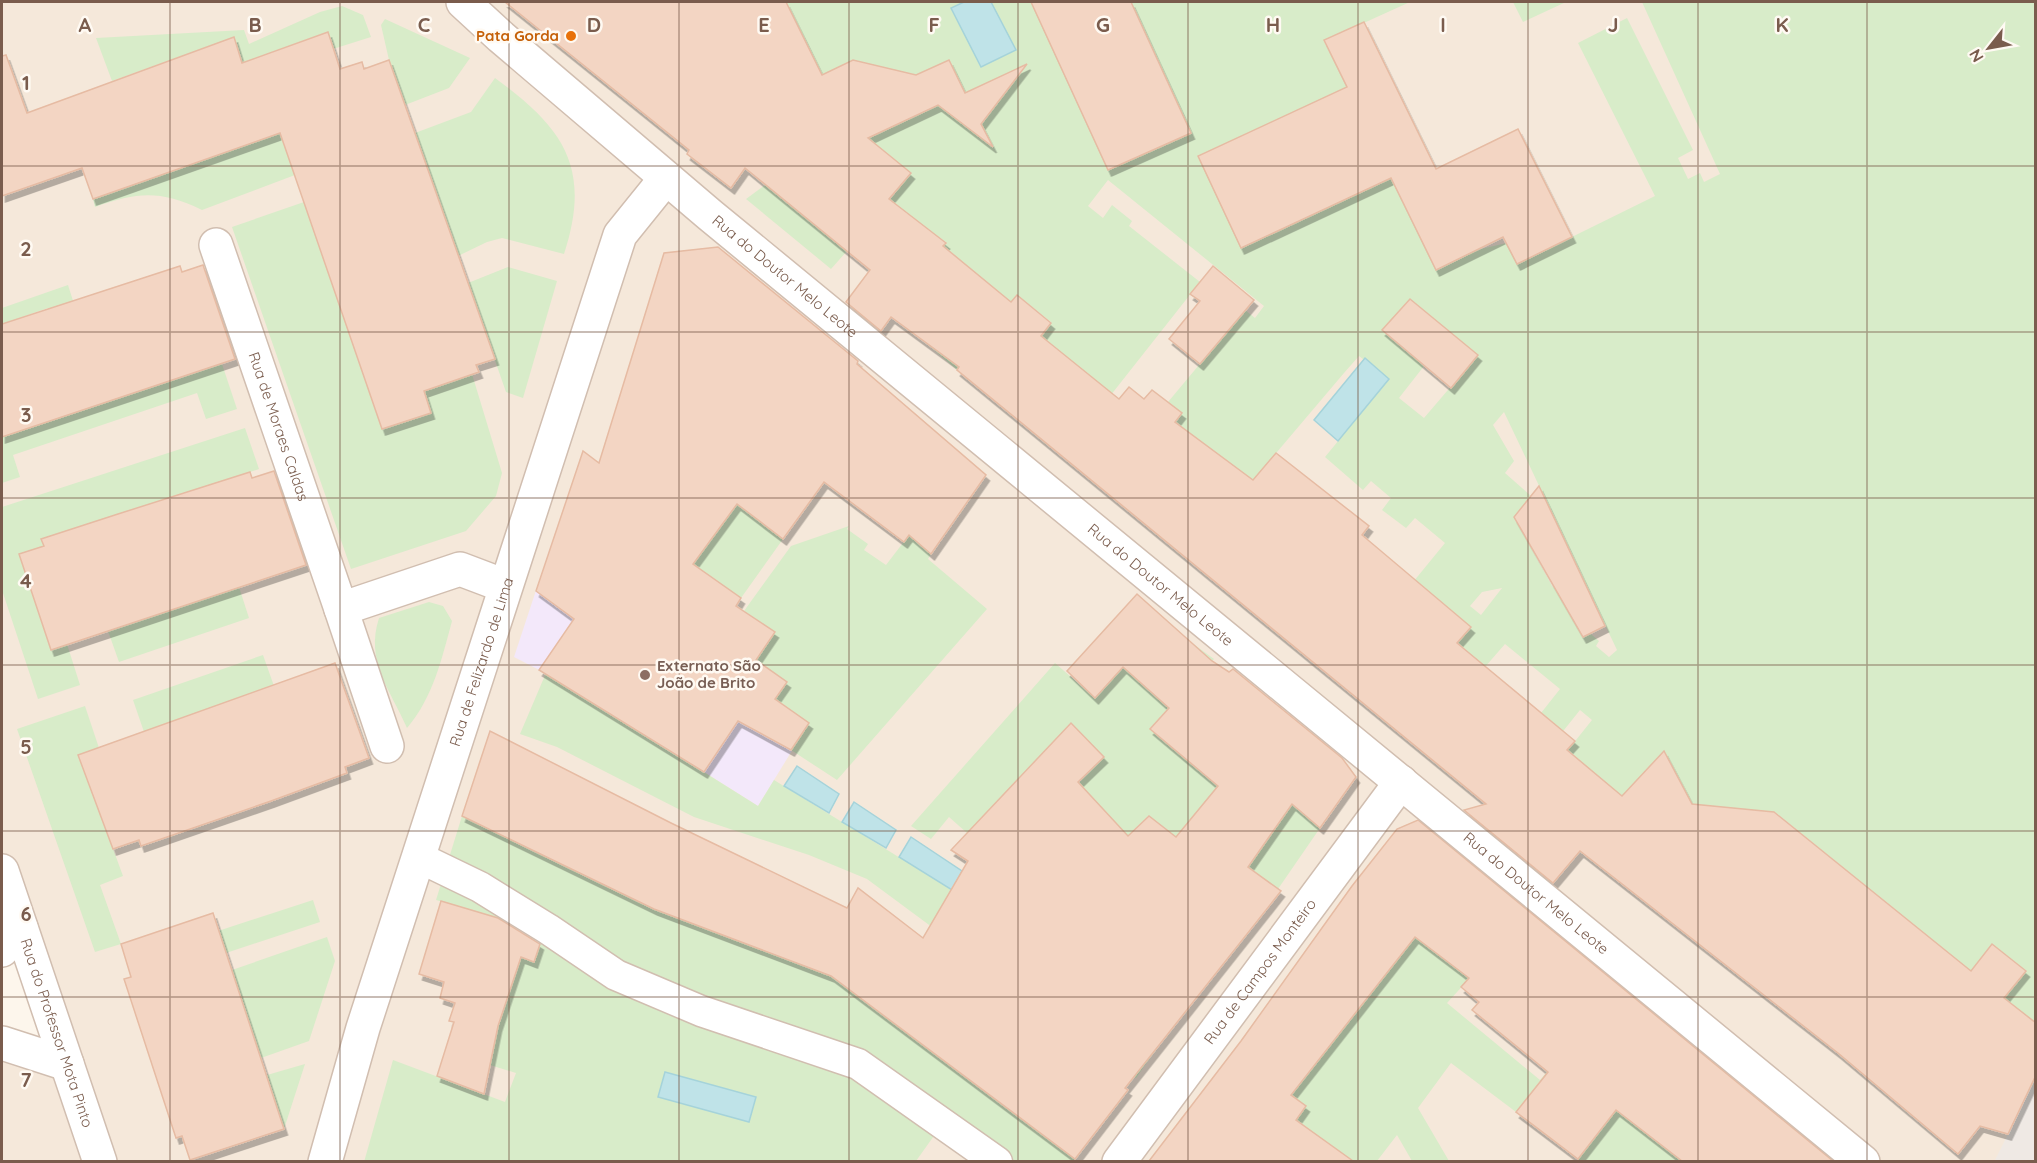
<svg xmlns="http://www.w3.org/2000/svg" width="2037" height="1163" viewBox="0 0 2037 1163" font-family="Quicksand,sans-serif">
<defs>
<filter id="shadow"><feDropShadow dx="3.5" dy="6" stdDeviation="0" flood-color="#0004"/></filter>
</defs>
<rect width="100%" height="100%" fill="#fdf6ec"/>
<path fill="#f5e8da" d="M2,2H2035V1161H2V1043L66,1063L21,929L2,950Z"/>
<path fill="#efe9e4" d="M2035,1075V1161L1994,1162L2008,1134Z"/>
<path fill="#f3e8fa" d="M552,542L809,723L758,806L555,678L514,657Z"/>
<g fill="#d8ecc9" fill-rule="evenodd">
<path d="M786,2H1410L1324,41L1436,270L1476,250L1507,243L1517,264L1655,196L1578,43L1627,18L1693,150L1678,158L1688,179L1700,173L1704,182L1720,174L1642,2H2035V1023L2004,998L2026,971L1992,944L1971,971L1775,812L1705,806L1696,813L1664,751L1618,805C1593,771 1580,759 1545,736L1554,723L1541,713L1560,689L1505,644L1485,667L1447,633L1400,598L1445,543L1415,518L1406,528L1382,510L1391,498L1371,481L1363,490L1325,457L1389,379L1359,356L1344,373L1187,558L1169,430L1182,413L1168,402L1245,310L1255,318L1264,306L1108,180L1088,206L1103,218L1112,205L1132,221L1129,226L1200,282L1088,424L1041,336L1051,322L1017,295L957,370L925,342L971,269L943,246L946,242L888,202L911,173L879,147L847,251L831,269L746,199L847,125L856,144L939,105L975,133L1026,65L965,93L949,60L907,79L904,73L853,60L822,75ZM1410,299L1477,356L1424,418L1399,398L1424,366L1382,330ZM1504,412L1617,650L1609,657L1596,646L1599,641L1572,618L1579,609L1552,586L1514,517L1531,496L1505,473L1514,461L1493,425ZM1502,588L1481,615L1470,606L1482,592ZM1580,710L1592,720L1572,745L1560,735Z"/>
<path d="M1513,2H1566L1523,22Z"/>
<path d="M342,6L363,15L371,37L333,49L327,32L242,63L234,37L112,81L96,38L244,30L249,44L320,12Z"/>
<path d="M385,19L470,58L449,88L405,105L389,60L381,25Z"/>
<path d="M495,78C564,128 592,168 564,254L502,238L487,242L458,256L415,133L471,112Z"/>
<path d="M280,133L295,175L202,210C160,190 138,192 95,207L93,199Z"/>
<path d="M304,202L382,429L431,413L424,391L472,374L502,473L496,496L466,531L351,569L232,227Z"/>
<path d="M508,267L557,281L523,398L506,392L468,283Z"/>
<path d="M68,285L75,307L51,315L48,308L2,324V308Z"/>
<path d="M222,364L237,409L206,419L197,393L13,455L20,477L2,483V437Z"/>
<path d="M245,428L259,469L42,540L44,546L20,554L51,649L67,644L80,685L38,699L2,590V507Z"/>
<path d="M737,504L783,539L741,598L693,564L675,519L708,543Z"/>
<path d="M849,526L847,529L868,544L864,550L886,565L909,535L931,554L928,559L987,609L837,780L791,750L809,723L775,699L787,682L756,660L775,632L744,611L791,546Z"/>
<path d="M239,587L249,618L119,662L108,631Z"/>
<path d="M429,602L443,606L452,621C442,658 433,698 407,728C390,689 365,661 379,618Z"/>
<path d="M1192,643L1214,659L1150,728L1196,768L1217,747L1245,780L1185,844L1148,816L1078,884L1089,794L1079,783L1104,757L967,833L949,817L931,839L911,826L1055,663L1095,698L1123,667L1150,690Z"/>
<path d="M263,655L274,686L144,732L133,700Z"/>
<path d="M546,673L758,806L774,780L952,890L940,909L1159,1045L1136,1078L867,879L809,855L694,817L557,747L520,734Z"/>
<path d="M85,706L99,748L79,756L123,876L100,885L121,944L95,952L17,729Z"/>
<path d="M1282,796L1320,828L1278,889L1248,867L1265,843L1252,834Z"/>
<path d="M462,816L651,908L831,976L1075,1159L1073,1162L1015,1161L928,1098L936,1133L916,1161L364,1162L393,1060L505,1102L516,1073L490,1065L495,1035L521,957L534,961L544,932L436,900Z"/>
<path d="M1354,884L1425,926L1416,938L1442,957L1500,885L1531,911L1447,1003L1540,1080L1555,1062L1682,1161H1581L1578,1159L1597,1135L1536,1088L1516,1112L1451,1063L1418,1108L1449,1161H1412L1397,1135L1377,1161H1353L1327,1143L1317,1155L1271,1081L1270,1062L1300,1083L1312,1068L1285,1048L1287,1044L1256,1020Z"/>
<path d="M313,900L320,922L226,953L218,931Z"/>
<path d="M327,937L335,961L309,1041L261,1058L232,970Z"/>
<path d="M305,1064L284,1129L267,1075Z"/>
</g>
<g fill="#bfe3e8" stroke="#a5d3da" stroke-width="1.5">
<path d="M964,2H991L1016,50L981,67L951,8Z"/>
<path d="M1365,358L1389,379L1338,441L1314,420Z"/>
<path d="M797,766L839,794L829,813L784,786Z"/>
<path d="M854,802L896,830L886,848L842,822Z"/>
<path d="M911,837L962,871L952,890L899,857Z"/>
<path d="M665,1072L756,1097L749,1122L658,1097Z"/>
</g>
<g fill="#f3d5c3" stroke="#e6bba3" stroke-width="1.5" filter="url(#shadow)">
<path d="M505,2H786L822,75L853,60L916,75L949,60L965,93L1027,64L981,124L993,147L938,105L868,138L911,173L889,199L946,243L943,246L1011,302L1017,295L1051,323L1041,336L1119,399L1129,387L1144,399L1152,390L1182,413L1175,422L1253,480L1276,453L1369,526L1362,535L1471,627L1457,643L1575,741L1567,750L1622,796L1664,751L1692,804L1774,812L1971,971L1992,944L2026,971L2004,998L2036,1023V1075L2008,1134L1980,1126L1958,1154L1838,1053L1580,851L1553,883L1464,810L1486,804L957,370L959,367L891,317L881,331L846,302L870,270L745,168L731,188L687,154L689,150Z"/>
<path d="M1031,2H1131L1191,133L1108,170Z"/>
<path d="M1364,22L1436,169L1518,129L1572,237L1517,264L1503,237L1436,270L1391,178L1241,248L1198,156L1347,87L1324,40Z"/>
<path d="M328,32L340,69L362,62L364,69L389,60L495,359L476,365L479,372L424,391L431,413L382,429L280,133L93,199L82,168L2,196V56L6,55L27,113L234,37L242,63Z"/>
<path d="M718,247L858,361L857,364L986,475L931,554L909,535L904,542L824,482L783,539L737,504L693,564L741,598L736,606L775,632L756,660L787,682L775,699L809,723L791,750L738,721L704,772L539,670L574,619L536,591L583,451L599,463L664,253Z"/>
<path d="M203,265L235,359L2,437V324L180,266L182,272Z"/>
<path d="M1213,266L1254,300L1200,364L1169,339L1200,301L1190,294Z"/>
<path d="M1410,299L1478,355L1451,388L1382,330Z"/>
<path d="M274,471L306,565L51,650L19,554L44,546L41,539L118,514L250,472L252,478Z"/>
<path d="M1539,486L1605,626L1583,637L1514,517Z"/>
<path d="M1137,594L1212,661L1229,672L1233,669L1342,758L1356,777L1320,828L1292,804L1248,867L1281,891L1125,1088L1128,1090L1075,1159L831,976L654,909L462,816L490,731L671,823L847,908L858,888L923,938L968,861L951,850L1071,723L1104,757L1078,782L1128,836L1149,816L1176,837L1218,786L1150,729L1169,708L1123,667L1095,698L1067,671Z"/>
<path d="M335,663L369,758L345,767L347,773L271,801L141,846L139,840L113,849L78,755Z"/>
<path d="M1418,820L1833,1161H1682L1616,1110L1578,1159L1516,1112L1548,1072L1472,1010L1479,1002L1461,987L1469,978L1415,937L1291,1095L1306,1106L1296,1120L1353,1161H1149L1241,1041L1352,886L1397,829Z"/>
<path d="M441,901L498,918L540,944L534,962L521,957L498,1026L484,1094L437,1076L454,1022L449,1021L455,1003L440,998L444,982L419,974Z"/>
<path d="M213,913L284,1129L190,1160L182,1136L176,1138L124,979L131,977L121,944Z"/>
</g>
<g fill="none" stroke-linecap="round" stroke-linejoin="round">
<defs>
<path id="pedestrian" d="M418,857L480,887L548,929L616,975L701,1011L858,1064L997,1162"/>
<g id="minor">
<path id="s1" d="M463,2L501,37L710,215L1863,1162"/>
<path id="s2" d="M216,245L341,609L460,569L505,586"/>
<path d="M341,609L387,746"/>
<path d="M2,950L21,928"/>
<path d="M2,1043L67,1064"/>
<path id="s3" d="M325,1162L363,1028L620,235L666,178"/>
<path id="s4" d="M1119,1162L1401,782"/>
</g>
<g id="tertiary">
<path id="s5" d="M2,871L100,1162"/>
</g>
</defs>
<use href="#pedestrian" stroke="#d1beb0" stroke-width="33"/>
<use href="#minor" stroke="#d1beb0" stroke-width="36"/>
<use href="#tertiary" stroke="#d1beb0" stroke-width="36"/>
<use href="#pedestrian" stroke="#fff" stroke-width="30"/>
<use href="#minor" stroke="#fff" stroke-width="33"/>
<use href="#tertiary" stroke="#fff" stroke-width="33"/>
</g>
<path fill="none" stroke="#7a5c4d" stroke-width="1.5" stroke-opacity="0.55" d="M170,2V1162M340,2V1162M509,2V1162M679,2V1162M849,2V1162M1018,2V1162M1188,2V1162M1358,2V1162M1528,2V1162M1698,2V1162M1867,2V1162M2,166H2036M2,332H2036M2,498H2036M2,665H2036M2,831H2036M2,997H2036"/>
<circle fill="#e8710a" stroke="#fffaf3" stroke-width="2" cx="571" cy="36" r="6"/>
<circle fill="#8d6e63" stroke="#fffaf3" stroke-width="2" cx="645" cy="675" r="6"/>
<g text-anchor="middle" stroke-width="5" stroke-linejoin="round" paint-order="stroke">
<g font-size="15" font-weight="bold" fill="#c56008" stroke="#fffaf3" text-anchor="end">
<text x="559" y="41">Pata Gorda</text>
</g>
<g font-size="15" fill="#7a5c4d" stroke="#fffaf3">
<text dy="5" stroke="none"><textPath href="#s1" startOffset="423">Rua do Doutor Melo Leote</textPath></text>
<text dy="5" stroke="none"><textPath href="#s2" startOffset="192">Rua de Moraes Caldas</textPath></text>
<text dy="5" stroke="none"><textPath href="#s1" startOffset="909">Rua do Doutor Melo Leote</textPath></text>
<text dy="5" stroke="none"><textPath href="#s3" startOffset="524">Rua de Felizardo de Lima</textPath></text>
<text dy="5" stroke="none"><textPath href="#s1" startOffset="1395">Rua do Doutor Melo Leote</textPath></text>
<text dy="5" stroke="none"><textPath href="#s4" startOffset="237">Rua de Campos Monteiro</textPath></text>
<text dy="5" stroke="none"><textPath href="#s5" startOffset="171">Rua do Professor Mota Pinto</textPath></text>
</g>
<g font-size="15" font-weight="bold" fill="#785e54" stroke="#fffaf3" text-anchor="start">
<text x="657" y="671">Externato São<tspan x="657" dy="17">João de Brito</tspan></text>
</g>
</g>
<g font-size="20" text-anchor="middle" font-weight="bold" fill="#7a5c4d" stroke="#fffaf3" stroke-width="5" stroke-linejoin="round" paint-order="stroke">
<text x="85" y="32">A</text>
<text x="255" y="32">B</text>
<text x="424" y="32">C</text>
<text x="594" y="32">D</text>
<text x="764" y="32">E</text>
<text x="934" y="32">F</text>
<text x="1103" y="32">G</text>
<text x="1273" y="32">H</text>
<text x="1443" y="32">I</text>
<text x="1613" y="32">J</text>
<text x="1782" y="32">K</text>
<text x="26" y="90">1</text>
<text x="26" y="256">2</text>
<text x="26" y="422">3</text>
<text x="26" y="588">4</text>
<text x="26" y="754">5</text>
<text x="26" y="921">6</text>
<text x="26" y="1087">7</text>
</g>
<rect width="2037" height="1163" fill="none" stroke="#7a5c4d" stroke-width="6"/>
<g transform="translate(1989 48) rotate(239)" stroke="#fffaf3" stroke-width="4.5" paint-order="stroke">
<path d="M0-4.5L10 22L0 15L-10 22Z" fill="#7a5c4d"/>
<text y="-9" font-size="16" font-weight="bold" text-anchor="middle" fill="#7a5c4d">N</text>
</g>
</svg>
